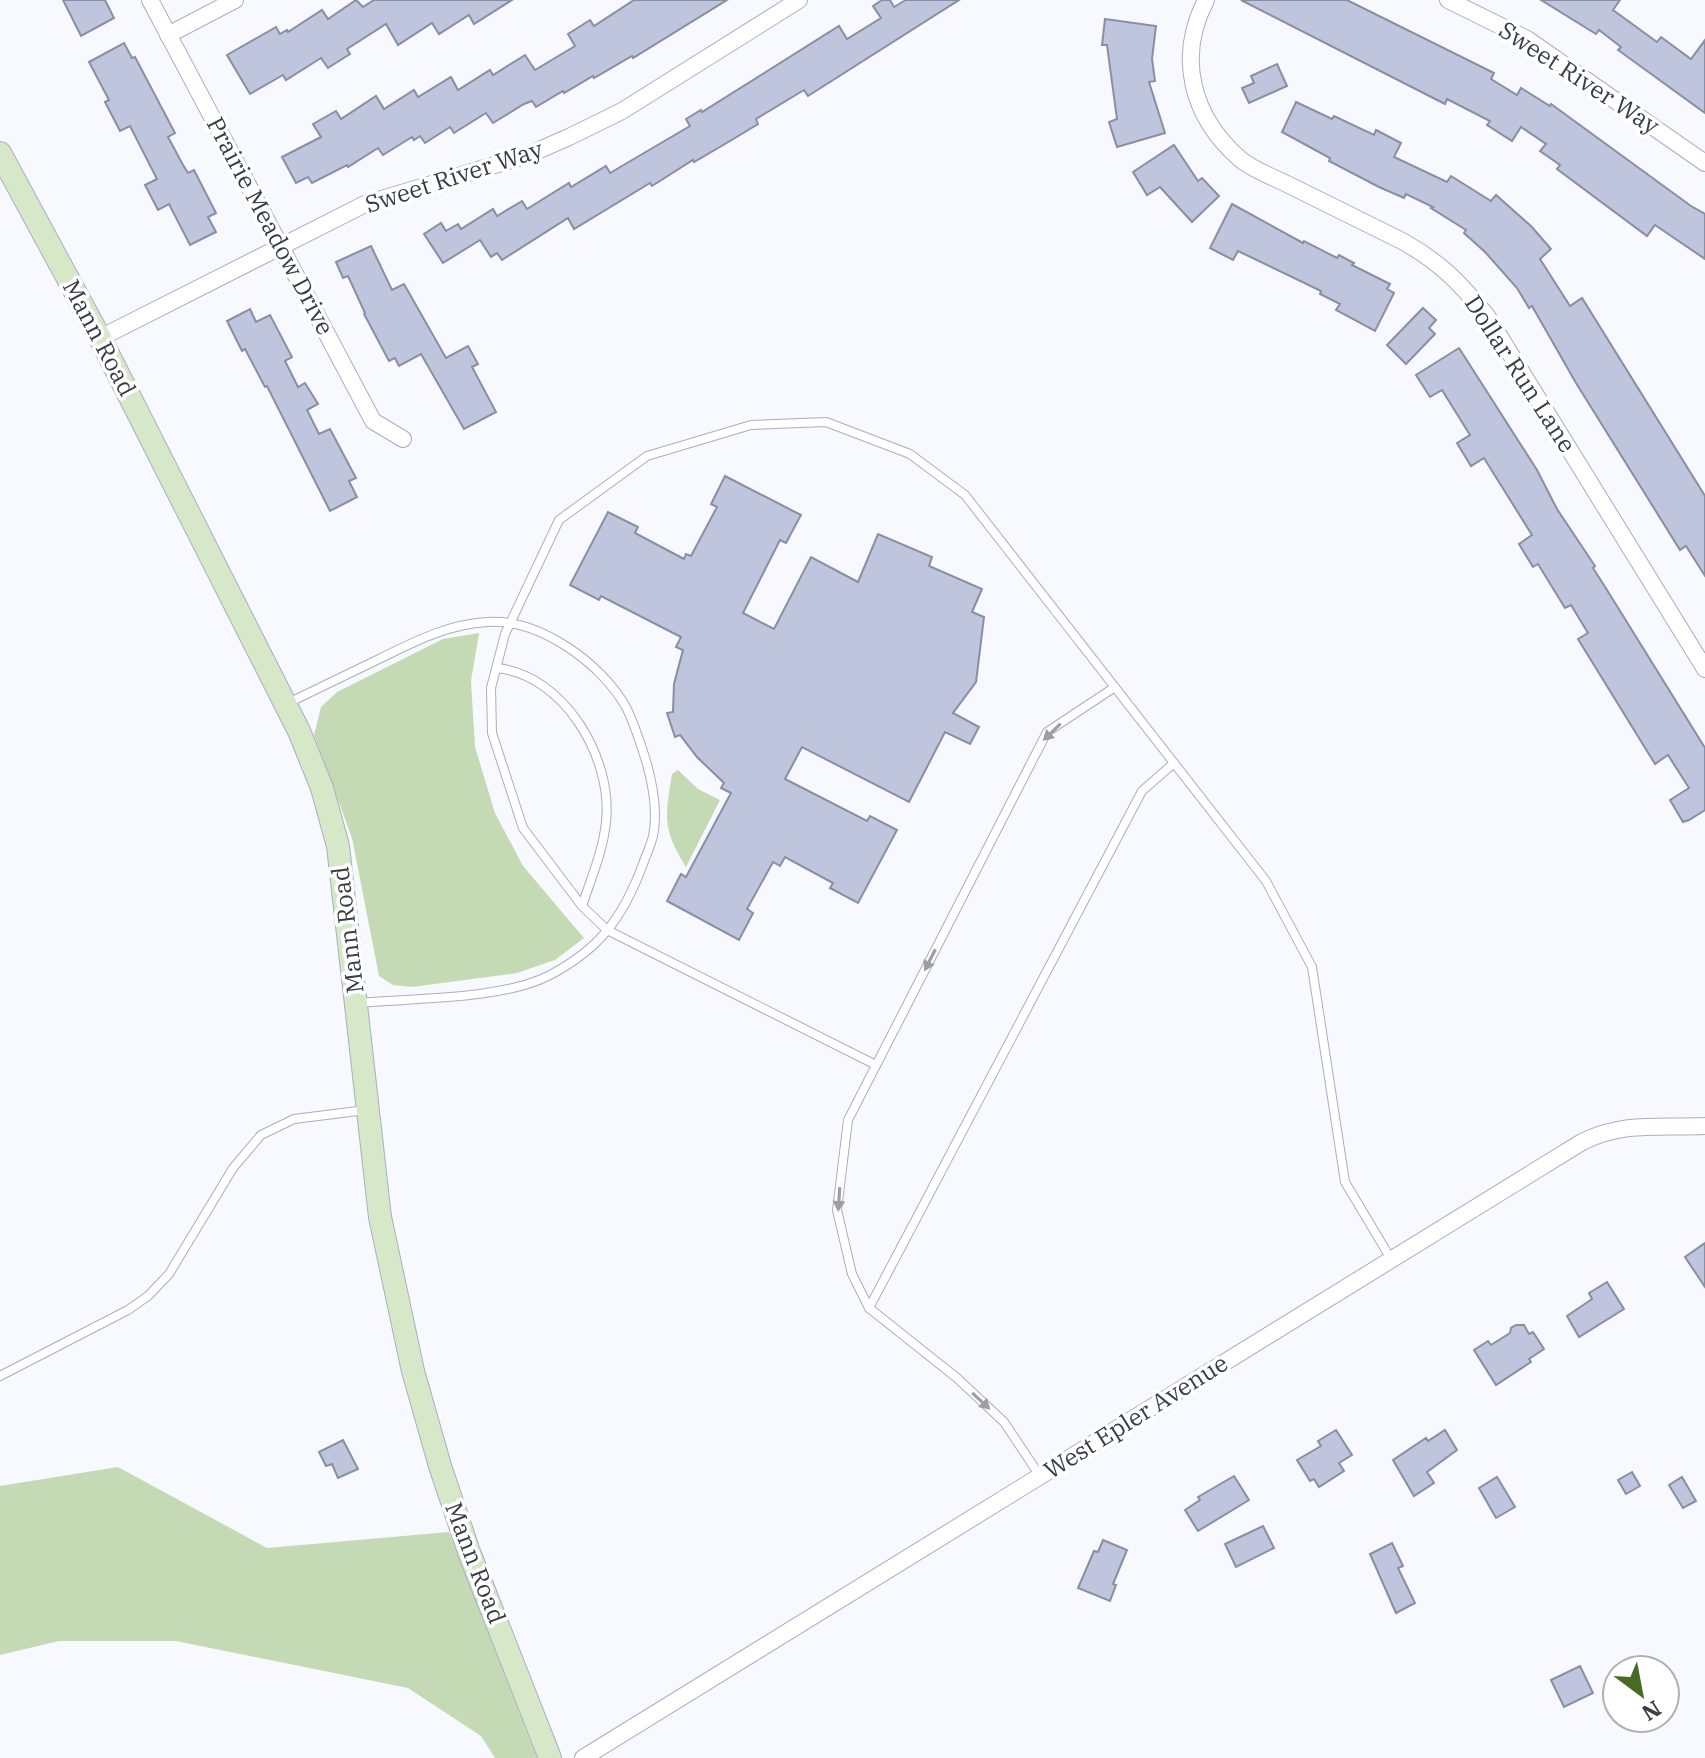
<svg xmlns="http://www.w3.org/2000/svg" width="1705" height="1758" viewBox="0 0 1705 1758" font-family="'IBM Plex Serif',serif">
<rect width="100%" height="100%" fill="#f7f9fe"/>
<g fill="#c4dab5">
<path d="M479,633L471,681L475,747L495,813L523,866L584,938L555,960L517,973L412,987L393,985L379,976L352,838L314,735L321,707L337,692L443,639Z"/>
<path d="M678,770L698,789L720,800L686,867C662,828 665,817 672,774Z"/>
<path d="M118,1467L267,1548L449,1532L537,1758H495L481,1736L408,1688L176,1641H59L0,1655V1486Z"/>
</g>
<g fill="#bfc5dc" stroke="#888ea4" stroke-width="2">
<path d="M63,0H105L114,18L81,36Z"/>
<path d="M356,0L363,7L374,0H512L474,24L469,15L439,34L432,23L398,45L386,24L347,49L350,54L328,68L321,58L286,80L283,75L250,94L227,55L276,27L280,34L287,30L288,32L322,10L328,19Z"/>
<path d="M634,0H727L633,58L632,56L594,78L593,76L564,93L563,91L536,107L532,101L524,104L493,123L486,113L454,133L450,127L425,143L420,136L414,140L412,137L383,155L378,148L348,167L347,165L312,183L308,177L296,183L282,157L321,137L313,124L336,111L341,119L376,96L384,109L414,90L418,97L451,77L458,90L490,70L493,75L525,55L535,70L575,46L568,34L590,20L594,26Z"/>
<path d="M882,0H890L894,7L906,0H959L808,96L804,90L756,119L758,124L730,141L694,162L693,160L652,186L650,183L574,229L568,218L502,260L497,253L491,257L480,240L443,263L424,234L441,223L446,231L458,224L461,229L493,209L497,216L522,201L527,209L569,183L571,187L606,166L610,173L690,126L686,119L701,110L702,112L839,26L847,39L881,18L873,6Z"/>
<path d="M1241,0H1347L1494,73L1491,79L1517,95L1521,88L1550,106L1551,104L1691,206L1705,214V259L1655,225L1647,236L1557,169L1560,165L1540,151L1546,144L1521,127L1512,141L1487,125L1490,121L1447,99L1445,104Z"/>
<path d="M1541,0H1620L1613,10L1657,42L1661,37L1691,59L1705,40V113L1618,50L1621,47L1599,30L1596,34Z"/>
<path d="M1105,19L1156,26L1152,59L1155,81L1149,82L1165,133L1117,147L1109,122L1117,119L1107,45H1102Z"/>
<path d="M124,43L132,58L135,57L175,133L168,137L183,165L188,173L194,170L216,213L208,217L216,232L190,245L169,204L158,210L145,185L157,179L130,126L120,131L105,102L109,100L89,62Z"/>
<path d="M1277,64L1287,86L1249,103L1242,88L1254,83L1251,76Z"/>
<path d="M1296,102L1332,119L1334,116L1374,135L1376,130L1401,143L1394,157L1447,182L1451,176L1491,201L1496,195L1531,226L1551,249L1540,259L1570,306L1582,298L1705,496V576L1686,546L1680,550L1576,383L1532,306L1529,308L1517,288L1485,252L1464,233L1466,230L1431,208L1433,207L1406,194L1404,198L1379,187L1329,161L1330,158L1282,132Z"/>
<path d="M1174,145L1198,181L1202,178L1219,196L1192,222L1160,187L1147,195L1133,172Z"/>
<path d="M1232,204L1303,243L1304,241L1337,258L1339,255L1354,263L1352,265L1390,284L1387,289L1394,293L1375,331L1336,310L1340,304L1320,294L1321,291L1238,251L1233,260L1210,248Z"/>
<path d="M371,246L392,290L404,284L446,358L468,346L478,364L472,367L496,412L464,429L421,354L399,366L395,358L389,361L364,314L365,313L348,276L343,278L336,262Z"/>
<path d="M1423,308L1436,320L1429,328L1435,334L1406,364L1387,345Z"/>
<path d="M250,309L256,322L270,315L292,357L285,361L298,387L305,383L318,404L307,410L319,434L330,429L356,478L349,481L357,497L330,511L267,386L265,387L245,349L242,351L227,321Z"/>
<path d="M1459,348L1537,470L1557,509L1595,566L1593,568L1607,590L1705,748V810L1689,820L1683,822L1670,800L1689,788L1668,755L1655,764L1578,639L1588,633L1571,605L1565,608L1538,564L1533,567L1519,544L1532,535L1484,458L1471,466L1457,443L1470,435L1442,390L1430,397L1416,375Z"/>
<path d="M725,476L801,515L786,543L780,540L743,613L774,629L811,557L858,582L878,534L932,557L929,566L982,589L972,612L984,617L976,682L953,713L979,727L970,744L945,732L909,802L802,747L785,779L867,821L870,816L897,830L858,903L830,888L833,883L785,857L780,866L773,862L747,909L753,913L739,940L667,901L681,874L686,877L731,793L721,788L724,783L697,757L680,735L675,737L667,713L673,712L674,684L683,650L676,647L681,637L601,596L599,600L570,585L608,512L638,527L635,533L684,559L686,554L691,556L717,507L711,504Z"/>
<path d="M1705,1243V1287L1685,1257Z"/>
<path d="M1607,1282L1624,1309L1579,1337L1567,1316L1592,1299L1589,1293Z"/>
<path d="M1516,1325H1524L1529,1334L1533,1332L1544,1349L1529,1359L1531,1362L1496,1385L1474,1350L1488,1341L1491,1345L1510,1333L1511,1328Z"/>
<path d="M1336,1430L1352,1455L1339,1463L1344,1471L1319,1487L1314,1479L1310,1481L1297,1460L1321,1446L1318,1441Z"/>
<path d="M1445,1430L1457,1450L1427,1472L1434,1483L1414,1496L1393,1460L1426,1438L1428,1441Z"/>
<path d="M343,1440L358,1469L338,1478L332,1464L326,1466L319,1452Z"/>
<path d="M1632,1472L1640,1486L1626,1494L1618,1480Z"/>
<path d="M1234,1476L1249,1500L1198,1531L1185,1510L1200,1500L1198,1497Z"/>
<path d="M1497,1477L1515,1507L1496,1518L1479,1488Z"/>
<path d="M1682,1477L1696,1501L1683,1508L1669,1485Z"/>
<path d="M1263,1526L1274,1548L1236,1567L1225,1544Z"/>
<path d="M1103,1540L1127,1550L1113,1584L1116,1585L1110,1601L1078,1588L1094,1551L1098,1552Z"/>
<path d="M1392,1543L1403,1566L1398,1568L1415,1603L1396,1613L1370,1554Z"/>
<path d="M1580,1666L1593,1693L1564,1707L1551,1680Z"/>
</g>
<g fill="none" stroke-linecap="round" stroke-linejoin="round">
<defs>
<g id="service">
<path d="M497,668C564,675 613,758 606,822C603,851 591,879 582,906"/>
<path d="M286,704C317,689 348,674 379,659C414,642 448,624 487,622C539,618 601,663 626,707C635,725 641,745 647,764C653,786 658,813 653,836C651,845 646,855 643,864C623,918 599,950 548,976C501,1000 410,998 357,1003"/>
<path d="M876,1065L607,930L582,906L523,828L492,733L491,688L505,634L559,520L647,456L751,425L826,422L910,454L965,495L1266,881L1312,967L1345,1182L1391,1259"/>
<path d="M869,1308L1142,791L1174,763"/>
<path d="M0,1376L128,1310L148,1296L169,1274L233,1168L261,1135L294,1119L366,1110"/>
<path d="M1040,1476L1004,1422L957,1378L869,1308L852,1274L837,1210L848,1120L1047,732L1115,687"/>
</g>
<g id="minor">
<path d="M150,0L373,421L403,439"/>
<path d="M1206,0C1176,58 1192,117 1240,159C1253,170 1273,177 1289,185C1327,204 1366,223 1404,242C1441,263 1461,284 1487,316L1705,669"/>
<path d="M1448,0L1527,39L1705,163"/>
<path d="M168,35L235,0"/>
<path d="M100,338L365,204L528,155L569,137L622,111L799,0"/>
<path d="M583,1758L1582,1142C1625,1121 1660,1128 1705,1126"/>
</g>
<path id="secondary" d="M0,153L100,338L299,731L322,788L338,846L380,1217L413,1371L440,1466L469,1552L550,1758"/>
</defs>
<use href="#service" stroke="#a8aec4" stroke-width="10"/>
<use href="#minor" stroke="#a8aec4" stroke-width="18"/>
<use href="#secondary" stroke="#a8aec4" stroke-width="24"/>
<use href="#service" stroke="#fff" stroke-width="8"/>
<use href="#minor" stroke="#fff" stroke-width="16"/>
<use href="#secondary" stroke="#d7e8c8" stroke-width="22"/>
</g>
<defs><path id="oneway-solid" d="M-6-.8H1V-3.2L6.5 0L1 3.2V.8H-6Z" transform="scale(2)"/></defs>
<g fill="#9c9ea2">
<use href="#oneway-solid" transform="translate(1052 732) rotate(136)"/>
<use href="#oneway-solid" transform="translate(930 960) rotate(117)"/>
<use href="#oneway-solid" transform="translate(839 1199) rotate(94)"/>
<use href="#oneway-solid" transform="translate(981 1401) rotate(43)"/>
</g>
<g text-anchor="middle" stroke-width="7" stroke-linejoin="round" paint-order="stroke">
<g font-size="24" fill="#3a3c46" stroke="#fff">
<text transform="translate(1579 78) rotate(33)" y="8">Sweet River Way</text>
<text transform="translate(454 177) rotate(-18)" y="8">Sweet River Way</text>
<text transform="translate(270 226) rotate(62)" y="8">Prairie Meadow Drive</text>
<text transform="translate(99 338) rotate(62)" y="8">Mann Road</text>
<text transform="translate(1520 374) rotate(57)" y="8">Dollar Run Lane</text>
<text transform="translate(348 930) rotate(-97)" y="8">Mann Road</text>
<text transform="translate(1136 1417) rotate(-32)" y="8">West Epler Avenue</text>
<text transform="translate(475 1563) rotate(69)" y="8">Mann Road</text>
</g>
</g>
<g transform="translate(1641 1694) rotate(148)"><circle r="38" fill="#ffffff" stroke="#b0b1b5" stroke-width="2"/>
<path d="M0-6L14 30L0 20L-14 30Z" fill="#476b24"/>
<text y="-12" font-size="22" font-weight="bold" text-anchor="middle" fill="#3a3c46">N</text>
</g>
</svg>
